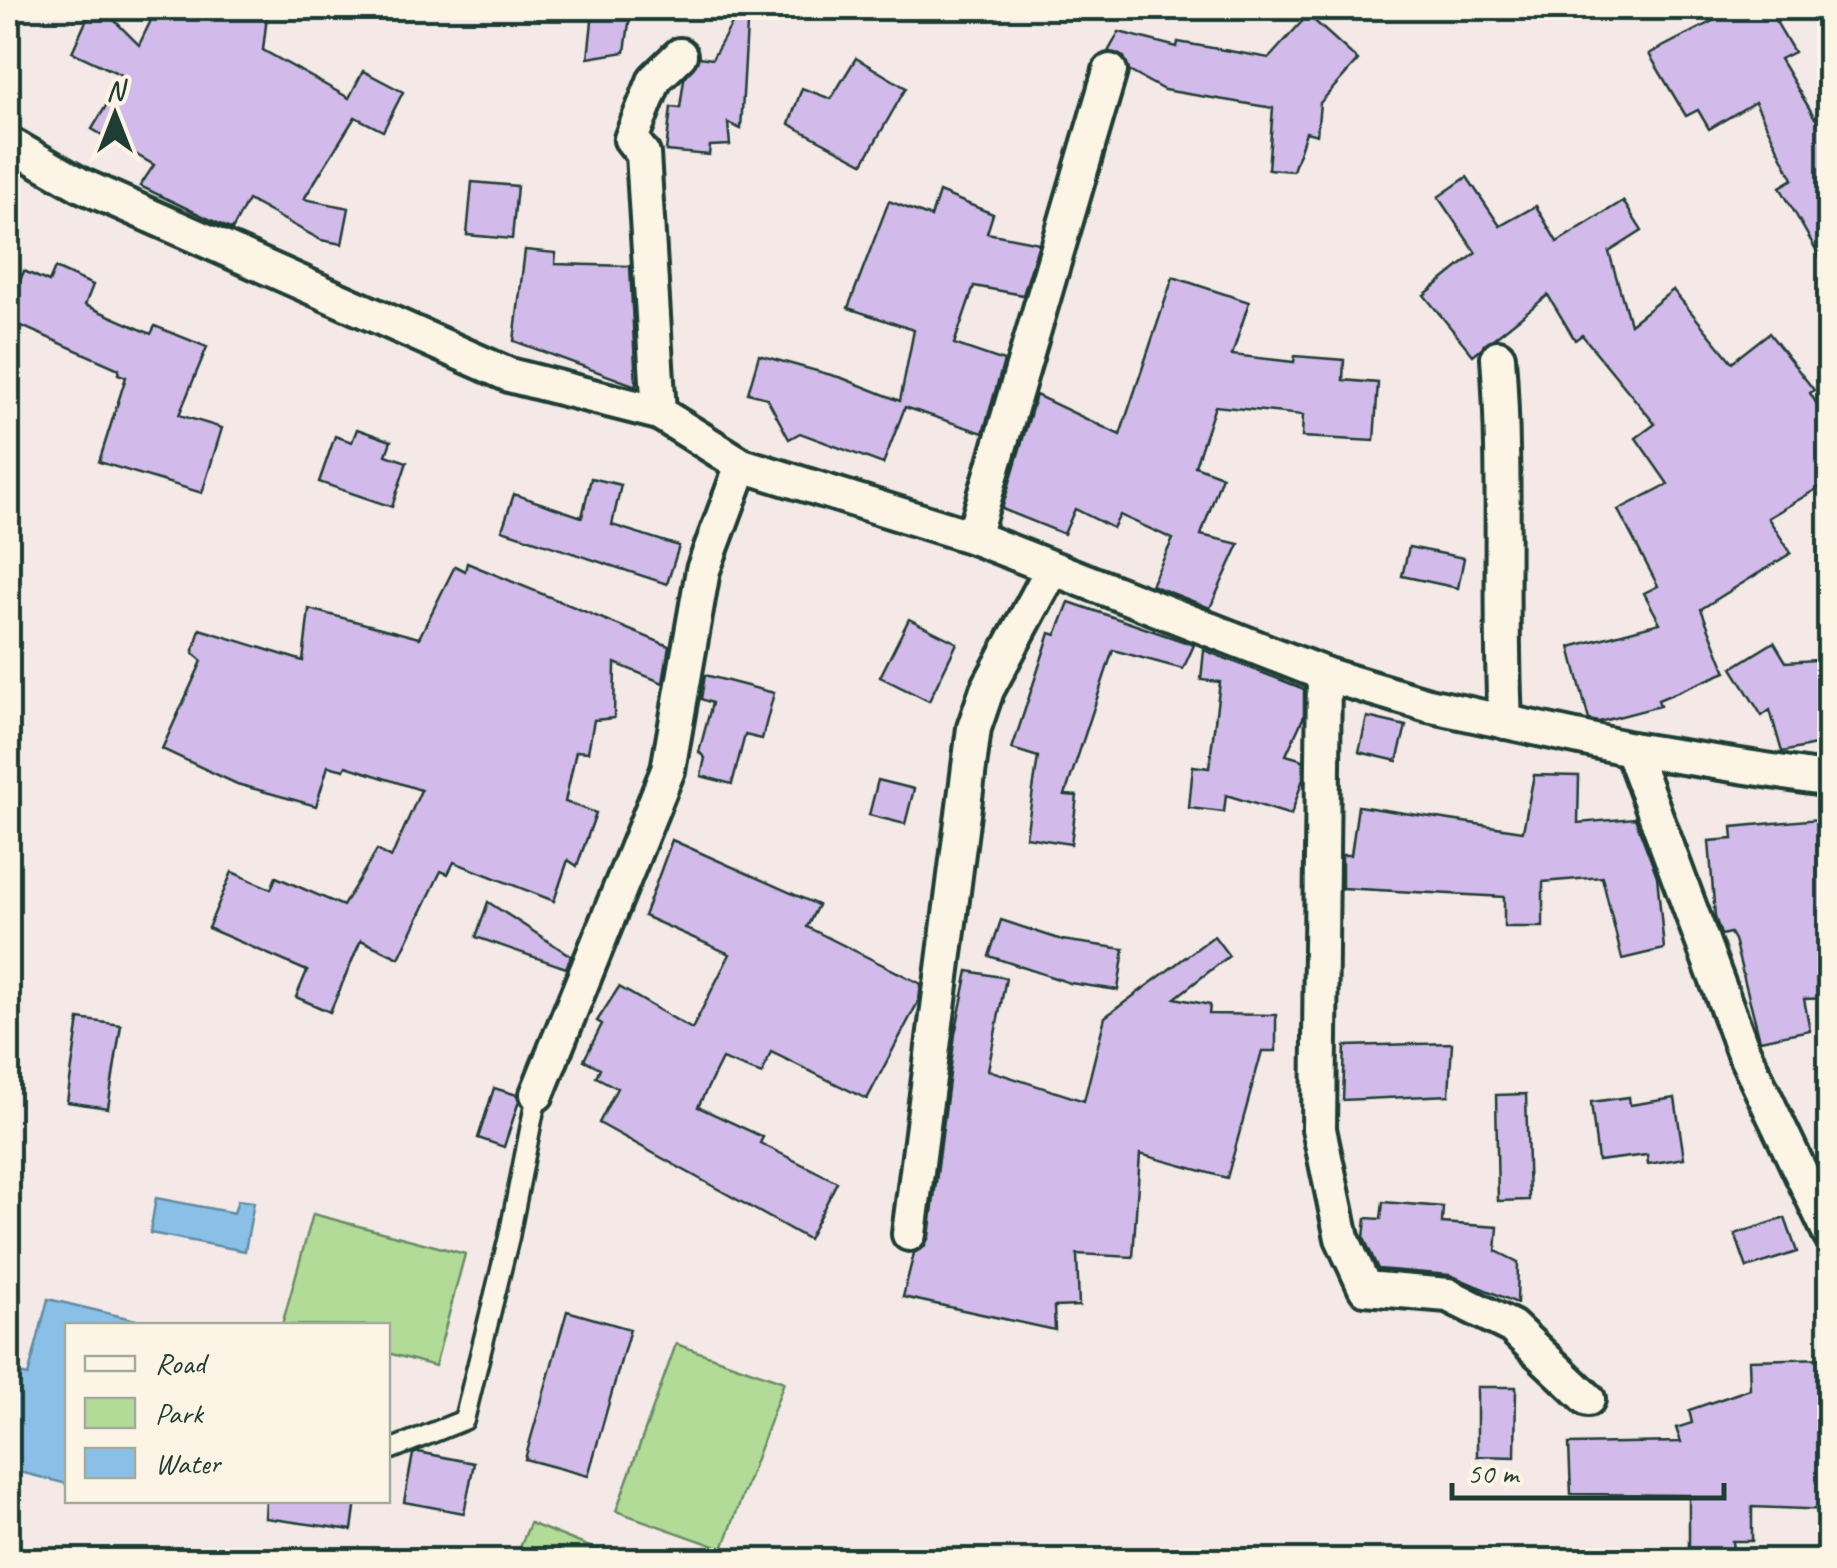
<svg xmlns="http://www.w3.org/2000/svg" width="1837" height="1568" viewBox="0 0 1837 1568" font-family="Caveat,sans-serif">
<rect width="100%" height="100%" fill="#f4e9e6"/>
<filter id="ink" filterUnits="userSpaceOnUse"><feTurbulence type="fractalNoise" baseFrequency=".01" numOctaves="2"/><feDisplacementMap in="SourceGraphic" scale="20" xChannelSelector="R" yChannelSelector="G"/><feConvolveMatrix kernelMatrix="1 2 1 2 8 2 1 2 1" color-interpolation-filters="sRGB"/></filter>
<g filter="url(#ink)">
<g fill="#b2db97" stroke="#688c66" stroke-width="2.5">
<path d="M313,1214L465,1254L435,1366L388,1353V1326L282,1325Z"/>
<path d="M676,1344L784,1382L723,1549L616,1511Z"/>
<path d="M530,1523L622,1560H515Z"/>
</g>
<g fill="#8ac0e8" stroke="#5f8ca0" stroke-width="2.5">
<path d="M156,1198L234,1213L238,1200L254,1202L245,1251L150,1233Z"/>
<path d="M48,1299L157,1325L68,1326L67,1484L8,1469V1371L28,1376Z"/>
</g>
<g fill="#d2bbea" stroke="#1f3d34" stroke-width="2.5">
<path d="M92,8H102L139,45L157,8L267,16L263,50L349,98L363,71L403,92L383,131L355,117L304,199L349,208L342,244L321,240L248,200L232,230L140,186L154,165L92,129L124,76L72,52Z"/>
<path d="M741,8H748L741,129L728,123L730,145L710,146L709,155L666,151L671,107L680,108L684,79L699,57L712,59Z"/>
<path d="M1738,8H1768L1794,52L1780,59L1815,118L1830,110V274L1780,187L1793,179L1755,102L1709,129L1698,110L1686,116L1649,54Z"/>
<path d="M593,12L630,16L625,52L588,58Z"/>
<path d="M1308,15L1358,60L1320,103L1317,135L1306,132L1293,171L1268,169L1273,108L1164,90L1129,71L1124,57L1108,52L1119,32L1177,47L1178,42L1269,58Z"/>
<path d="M856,58L906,88L863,163L789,124L802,88L831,99Z"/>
<path d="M1467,177L1500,226L1536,206L1557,242L1623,201L1642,231L1609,252L1630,324L1673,290L1732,362L1769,333L1814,390L1810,393L1830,425V481L1768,518L1791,553L1701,609L1726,672L1658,700L1660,706L1599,722L1589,720L1570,647L1660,623L1644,593L1658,586L1618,510L1668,484L1636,438L1655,424L1582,335L1575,340L1548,295L1473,355L1424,295L1476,253L1438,197Z"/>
<path d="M472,182L517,186L512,239L467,235Z"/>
<path d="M939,192L993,214L987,233L1039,243L1023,295L974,286L954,344L1004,361L983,433L905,407L883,464L800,433L789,439L767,398L748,393L759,355L842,378L900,401L914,330L848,308L889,201L931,217Z"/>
<path d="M525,250L556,253L555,264L630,266L636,386L514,341Z"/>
<path d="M55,268L93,285L85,305L151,334L155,326L207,347L179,415L222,428L202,493L99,462L126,377L118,374L119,369L8,320V309L24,271L49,282Z"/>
<path d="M1173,277L1249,302L1232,355L1294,362L1295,356L1344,360L1343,380L1378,383L1374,441L1302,437L1303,415L1215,406L1195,466L1222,476L1201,535L1239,544L1210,608L1151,585L1173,539L1120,515L1113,528L1075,509L1064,534L1002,509L1036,395L1120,435Z"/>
<path d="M357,429L391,441L386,455L407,462L392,507L319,482L335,436L352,442Z"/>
<path d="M591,478L621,485L612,525L679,546L667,584L502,530L514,494L582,517Z"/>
<path d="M1409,547L1464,558L1458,588L1402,576Z"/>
<path d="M467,563L669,646L663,683L615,663L614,718L594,720L588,752L576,751L565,802L596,813L577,866L568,860L554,901L454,862L448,874L441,871L399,958L361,940L330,1012L296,997L307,971L208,928L232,872L271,889L276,877L343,906L377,850L391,858L421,790L346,766L344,770L328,766L316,806L237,784L162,749L202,661L193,653L200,629L303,661L309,609L419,638L455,566L465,571Z"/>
<path d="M1069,602L1194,645L1183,669L1113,650L1065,795L1077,796L1071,844L1026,837L1038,757L1012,749L1050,633L1056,635Z"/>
<path d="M909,619L957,643L929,701L880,677Z"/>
<path d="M1774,642L1786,662L1830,659V742L1782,752L1770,710L1762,716L1732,668Z"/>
<path d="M1204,650L1304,689V716L1286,755L1303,760V779L1291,815L1226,795L1224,812L1189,808L1193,766L1209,768L1220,682L1201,680Z"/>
<path d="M705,675L774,693L762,739L745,735L732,784L701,776L705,758L699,752L712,703L701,699Z"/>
<path d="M1367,717L1406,726L1397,761L1359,752Z"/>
<path d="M1534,775L1579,776L1578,823L1635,818L1657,876L1664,949L1622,959L1602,877L1543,882V927H1504V897L1342,888V855H1351L1358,806L1523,831Z"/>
<path d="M878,780L914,789L905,824L869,815Z"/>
<path d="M1830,818V998L1804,999L1810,1030L1760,1040L1734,940L1730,933L1721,935L1715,917L1709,841L1733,839L1732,827Z"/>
<path d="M672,840L818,905L807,927L921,984L919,1000L867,1099L771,1052L762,1074L722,1059L698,1107L763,1137L760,1143L837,1182L808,1239L599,1123L617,1088L596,1077L600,1068L584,1060L602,1024L597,1021L619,987L692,1029L730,954L644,916Z"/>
<path d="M488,902L571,956L566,968L476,937Z"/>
<path d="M1001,920L1062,940L1124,949L1118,990L1070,983L989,956Z"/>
<path d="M1214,936L1229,956L1175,998L1210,1005L1209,1014L1276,1015V1051H1262L1227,1178L1140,1154L1133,1257L1077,1254L1079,1306L1054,1307L1055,1330L903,1297L914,1253L924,1247L929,1237L955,1034L968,971L1006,978L988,1070L1084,1101L1105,1017Z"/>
<path d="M79,1019L121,1025L108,1108L67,1102Z"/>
<path d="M1452,1043L1449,1095L1343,1100L1345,1046Z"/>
<path d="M494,1088L517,1095L519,1101L504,1147L478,1138Z"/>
<path d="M1526,1094L1529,1200L1498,1201L1496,1095Z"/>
<path d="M1629,1097L1630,1105L1675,1098L1684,1158L1648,1164L1647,1155L1598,1161L1591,1102Z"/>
<path d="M1383,1202L1443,1207L1442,1223L1498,1227L1496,1251L1518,1262L1517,1303L1450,1275L1378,1269L1364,1238L1366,1218L1381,1219Z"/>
<path d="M1785,1218L1797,1252L1747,1268L1735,1234Z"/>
<path d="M567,1311L630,1329L588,1476L525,1459Z"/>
<path d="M1830,1358V1510L1752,1507V1541H1732L1733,1550H1689V1495L1571,1494L1569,1444L1681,1442L1676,1428L1692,1423L1689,1410L1750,1389L1749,1360Z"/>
<path d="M1477,1387H1516L1515,1457L1477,1456Z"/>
<path d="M418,1452L474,1463L464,1513L404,1502L413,1454Z"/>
<path d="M266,1500H356L352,1530L265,1518Z"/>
</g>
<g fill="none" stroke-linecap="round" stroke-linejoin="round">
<defs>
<path id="service" d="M392,1449L464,1420L509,1237L537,1094"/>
<g id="minor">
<path d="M8,143L81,185L509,375L659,413L742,465L973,537L1324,674L1428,705L1631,749L1830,780"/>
<path d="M1498,357C1507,479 1499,600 1505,722"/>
<path d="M659,413L643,154L631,139L655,79L680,55"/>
<path d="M973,537L1110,71"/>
<path d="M1324,674L1319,1129L1342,1238L1365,1288L1448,1295L1512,1327L1588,1399"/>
<path d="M1631,749L1743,1051L1830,1234"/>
<path d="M537,1094L668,770L703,570L742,465"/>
<path d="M909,1234L974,728L987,690L1051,571"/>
</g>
</defs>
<use href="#service" stroke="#1f3d34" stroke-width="25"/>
<use href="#minor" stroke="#1f3d34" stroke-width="40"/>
<use href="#service" stroke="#fcf5e5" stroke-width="18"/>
<use href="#minor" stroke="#fcf5e5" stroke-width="32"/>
</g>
</g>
<rect width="1837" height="1568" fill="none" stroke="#fcf5e5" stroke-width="40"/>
<rect x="20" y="20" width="1797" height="1528" fill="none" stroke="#1f3d34" stroke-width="4" filter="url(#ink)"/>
<rect x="65" y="1323" width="325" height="180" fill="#fcf5e5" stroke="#a4ab9e" stroke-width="2.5"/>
<rect x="85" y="1356" width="50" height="15" fill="#fcf5e5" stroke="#a4ab9e" stroke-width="2.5"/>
<text x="155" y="1373" font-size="30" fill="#1f3d34">Road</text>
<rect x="85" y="1398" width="50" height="30" fill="#b2db97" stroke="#a4ab9e" stroke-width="2.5"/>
<text x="155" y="1423" font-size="30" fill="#1f3d34">Park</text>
<rect x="85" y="1448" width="50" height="30" fill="#8ac0e8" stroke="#a4ab9e" stroke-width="2.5"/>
<text x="155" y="1473" font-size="30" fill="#1f3d34">Water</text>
<g transform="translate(115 115)" stroke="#fcf5e5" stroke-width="8" paint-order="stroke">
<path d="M0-8L18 38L0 25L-18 38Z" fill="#1f3d34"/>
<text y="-15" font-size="28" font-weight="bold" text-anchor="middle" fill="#1f3d34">N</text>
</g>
<path d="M1452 1483v15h272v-15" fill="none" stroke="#1f3d34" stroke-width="5"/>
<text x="1467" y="1483" font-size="30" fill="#1f3d34" stroke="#fcf5e5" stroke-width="8" paint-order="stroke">50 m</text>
</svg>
